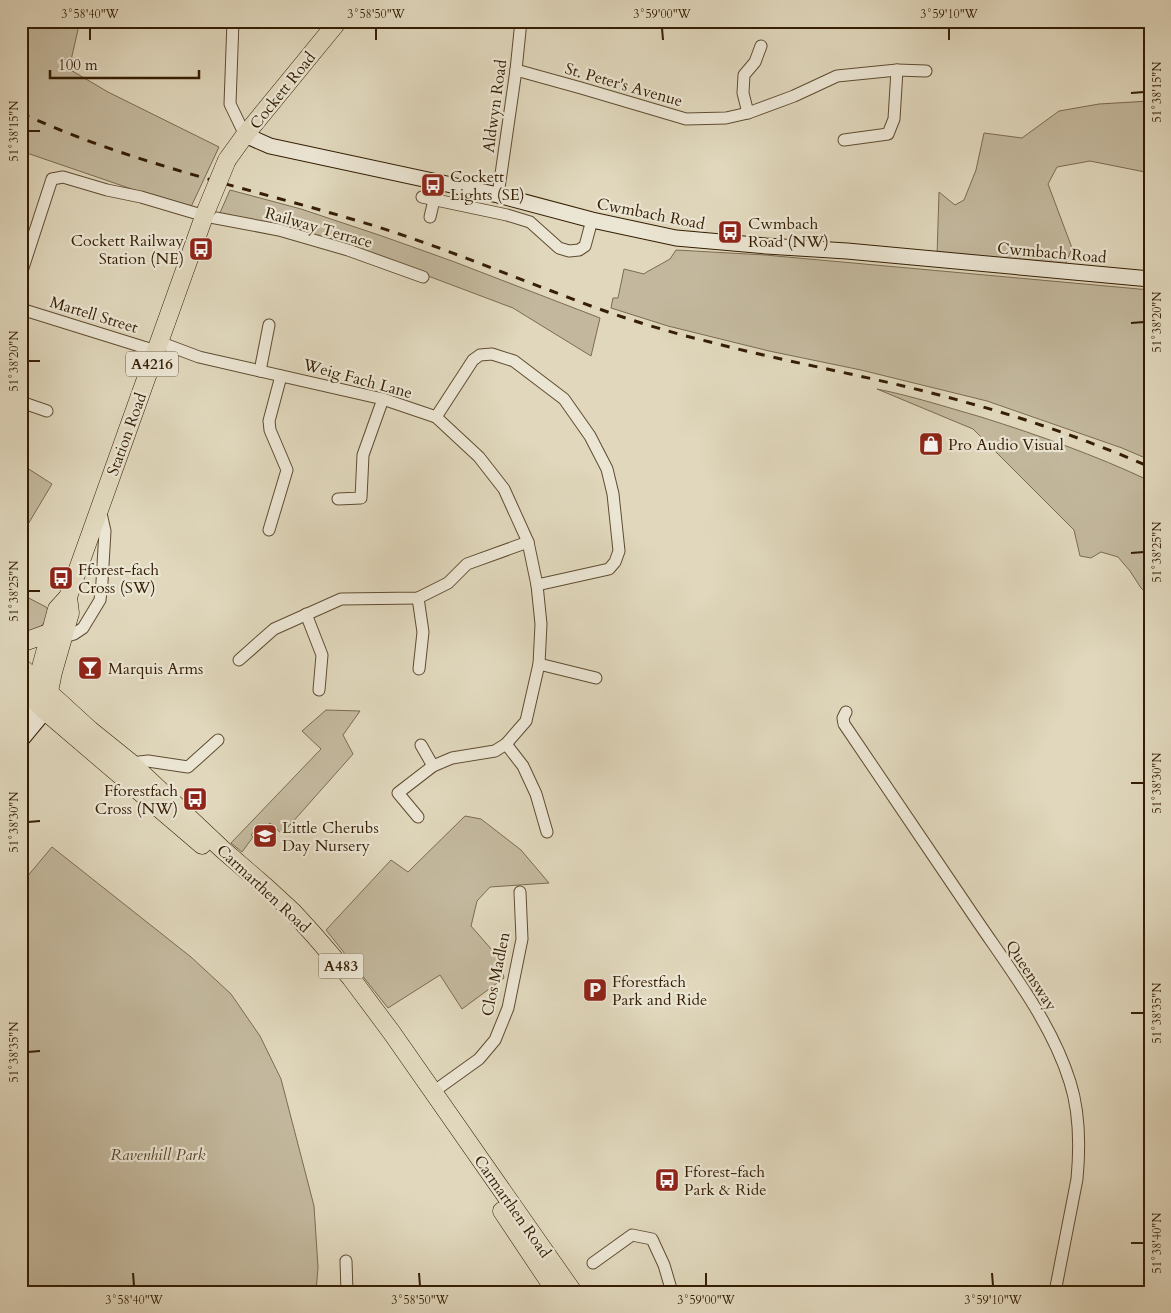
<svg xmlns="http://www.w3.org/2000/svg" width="1171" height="1313" viewBox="0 0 1171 1313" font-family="Cardo,serif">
<rect width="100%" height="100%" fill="#e0d7bc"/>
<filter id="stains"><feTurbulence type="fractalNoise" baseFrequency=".004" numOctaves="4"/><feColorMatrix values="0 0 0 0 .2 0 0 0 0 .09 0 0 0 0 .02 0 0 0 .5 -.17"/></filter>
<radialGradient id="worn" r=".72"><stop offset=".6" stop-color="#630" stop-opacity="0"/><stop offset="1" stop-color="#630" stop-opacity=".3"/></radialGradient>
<g fill="#c3b89d" stroke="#7c6b50">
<path d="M21,21H80L69,69L108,92L219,147L190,209L21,151Z"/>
<path d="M1150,101V173L1090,161L1057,167L1048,184L1072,248L1064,268L937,256L939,192L955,205L964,200L976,170L984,133L1022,138L1059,111L1099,104Z"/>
<path d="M230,190L301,209L382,236L452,261L600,318L591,356L513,308L351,247L219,215Z"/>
<path d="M676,250L765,255L1150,290V460L1122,448L987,401L861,370L769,351L668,326L611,308L613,298H618L624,269L644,274L645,273L670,259Z"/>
<path d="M877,389C912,396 946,407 981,417C1038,435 1095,455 1150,481V597L1141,588L1130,571L1118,557L1101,552L1091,558L1080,556L1074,530L973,429Z"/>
<path d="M21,464L52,484L21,536Z"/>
<path d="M21,594L46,607L49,612C45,626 36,633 21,632Z"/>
<path d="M326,710L360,711L343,735L353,754L282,834L270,823L261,833L256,829L251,835L253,837L242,852L231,843L321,749L302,731Z"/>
<path d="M465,816L481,819L521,850L549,883L490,887L477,901L471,926L499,958L504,978L462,1009L440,975L388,1008L326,930L391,860L408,872Z"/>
<path d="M52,847L191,957L231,994L260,1036L281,1079L314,1206L318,1267L316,1292H21V884Z"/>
</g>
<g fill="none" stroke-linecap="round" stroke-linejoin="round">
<defs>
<g id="street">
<path d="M233,21L230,104L245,135"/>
<path d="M516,70L581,88L686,119L726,118L748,113L794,96L837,76L897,70L926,71"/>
<path d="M748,113L743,93L744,75L755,62L761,46"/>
<path d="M844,140L888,134L894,119L897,70"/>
<path d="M498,195L516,70L521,21"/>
<path d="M422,197L507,215L530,222L559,248L569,251L579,250L585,246L592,220"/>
<path d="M430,217L434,200"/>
<path d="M21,274L52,179L63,177L107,190L141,197L205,216L279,230L348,250L423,277"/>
<path d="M21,309L156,351"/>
<path d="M159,342L199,357L383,399L436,417L479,457L504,489L528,542L537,585L541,624L539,664L526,721L506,744L495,751L452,758L433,766L398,793L418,817"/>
<path d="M260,371L269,325"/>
<path d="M21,402L47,411"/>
<path d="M436,417L473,360L480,355L492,354L514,361L564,399L590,436L607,469L613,494L619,551L615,562L609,569L537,585"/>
<path d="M338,499L361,498L363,455L383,399"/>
<path d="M269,530L287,470L270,430L269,421L281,376"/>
<path d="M418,598L423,632L419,669"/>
<path d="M306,614L322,655L319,690"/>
<path d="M64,637L74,634L83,628L100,600L102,582L105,531L100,509"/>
<path d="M239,660L274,629L341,599L418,598L448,583L467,564L528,542"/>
<path d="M539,664L596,678"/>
<path d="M846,712L843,718L844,724C888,790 933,856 978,922C1012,972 1052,1024 1070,1082C1080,1113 1080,1147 1077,1179L1055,1292"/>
<path d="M506,744L523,766L536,794L547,832"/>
<path d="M421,745L433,766"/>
<path d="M131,763L148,761L188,767L218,740"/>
<path d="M433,1092L479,1059L495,1040L508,1008L522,939L520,892"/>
<path d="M346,1261L347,1292"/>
<path d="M593,1263L632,1235L652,1239L664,1265L672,1292"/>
</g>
<g id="secondary">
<path d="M245,135L270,146L498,195L592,220L676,238L766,246L847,251L1150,279"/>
<path d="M21,731L26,722L33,698"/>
<path d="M21,740L45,711"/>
</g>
<g id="primary">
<path d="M227,160L245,135L335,25L337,21"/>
<path d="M21,643L49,633"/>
<path d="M21,667L90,730L131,763L222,849L267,888L293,912L314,935L351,978L392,1033L573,1292"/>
<path d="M21,687L45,711L202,845"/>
<path d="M35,689L57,609L68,597L206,211"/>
<path d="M47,701L53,672L70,613L68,597"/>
<path d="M502,1211L556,1292"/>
</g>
</defs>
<use href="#street" stroke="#604c31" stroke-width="13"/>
<use href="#secondary" stroke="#351e03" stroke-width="17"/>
<use href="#primary" stroke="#351e03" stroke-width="19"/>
<use href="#street" stroke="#ebe5d3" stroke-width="11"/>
<use href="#secondary" stroke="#ebe5d3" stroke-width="15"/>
<use href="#primary" stroke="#e0d7bc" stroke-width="18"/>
<path stroke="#351e03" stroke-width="3" stroke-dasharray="9 9" stroke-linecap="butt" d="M21,113C135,166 259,190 378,227C441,247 501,272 562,295C610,314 660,330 710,342C794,364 881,378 965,402C1028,419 1090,441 1150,467"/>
<defs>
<path id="primary-bridge" d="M206,211L227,160"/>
</defs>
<use href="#primary-bridge" stroke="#351e03" stroke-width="19" stroke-linecap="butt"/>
<use href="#primary-bridge" stroke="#e0d7bc" stroke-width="18"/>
</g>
<path fill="none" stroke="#351e03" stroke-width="2" d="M90,28V40M376,28V40M662,28L663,40M949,28V40M1131,93L1144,92M28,131H40M1131,323L1144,322M28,361H40M1131,553L1144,552M28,591H40M1131,783H1144M28,822L40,821M1131,1013H1144M28,1052L40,1051M1131,1243H1144M133,1273L134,1286M419,1273L420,1286M706,1273V1286M992,1273L993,1286"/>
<defs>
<symbol id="bus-square" viewBox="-11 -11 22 22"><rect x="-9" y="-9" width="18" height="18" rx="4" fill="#8f2418" stroke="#ebe5d3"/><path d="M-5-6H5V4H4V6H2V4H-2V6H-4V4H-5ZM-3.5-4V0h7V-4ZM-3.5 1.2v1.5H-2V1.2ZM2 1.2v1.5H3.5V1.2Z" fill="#fff"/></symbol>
<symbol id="shop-square" viewBox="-11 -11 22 22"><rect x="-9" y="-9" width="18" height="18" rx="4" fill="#8f2418" stroke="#ebe5d3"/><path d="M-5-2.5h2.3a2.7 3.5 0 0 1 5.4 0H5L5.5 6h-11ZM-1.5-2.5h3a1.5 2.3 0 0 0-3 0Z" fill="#fff"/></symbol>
<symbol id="bar-square" viewBox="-11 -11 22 22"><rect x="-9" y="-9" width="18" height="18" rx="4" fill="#8f2418" stroke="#ebe5d3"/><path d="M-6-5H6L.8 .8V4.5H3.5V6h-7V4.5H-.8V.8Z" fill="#fff"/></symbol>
<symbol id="school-square" viewBox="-11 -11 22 22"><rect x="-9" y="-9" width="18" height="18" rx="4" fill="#8f2418" stroke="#ebe5d3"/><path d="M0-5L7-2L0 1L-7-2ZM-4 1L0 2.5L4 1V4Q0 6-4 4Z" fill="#fff"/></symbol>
<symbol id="parking-square" viewBox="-11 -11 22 22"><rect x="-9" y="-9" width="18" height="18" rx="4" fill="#8f2418" stroke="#ebe5d3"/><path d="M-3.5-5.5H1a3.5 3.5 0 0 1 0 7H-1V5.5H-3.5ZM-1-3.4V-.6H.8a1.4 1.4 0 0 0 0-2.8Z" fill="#fff"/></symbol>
</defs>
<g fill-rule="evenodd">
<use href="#bus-square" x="419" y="171" width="28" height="28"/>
<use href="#bus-square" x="716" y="218" width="28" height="28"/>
<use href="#bus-square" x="187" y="235" width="28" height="28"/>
<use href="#shop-square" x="917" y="430" width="28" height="28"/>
<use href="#bus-square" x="47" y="564" width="28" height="28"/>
<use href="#bar-square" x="76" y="654" width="28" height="28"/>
<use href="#bus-square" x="181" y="785" width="28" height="28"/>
<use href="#school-square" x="251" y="822" width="28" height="28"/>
<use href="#parking-square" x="581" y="976" width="28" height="28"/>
<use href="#bus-square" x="653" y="1166" width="28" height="28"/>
</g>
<g text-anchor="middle" stroke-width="4.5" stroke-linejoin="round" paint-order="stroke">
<g fill="#ebe5d3" stroke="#6c5a41" stroke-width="1">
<rect x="126" y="351.5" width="52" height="25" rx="4"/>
<rect x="318.5" y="953.5" width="45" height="25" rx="4"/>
</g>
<g font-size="15" font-weight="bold" fill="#351e03">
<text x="152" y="369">A4216</text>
<text x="341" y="971">A483</text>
</g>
<g font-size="16" fill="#351e03" stroke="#ebe5d3">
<text transform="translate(624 84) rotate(16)" y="6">St. Peter's Avenue</text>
<text transform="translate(282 90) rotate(-51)" y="6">Cockett Road</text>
<text transform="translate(494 106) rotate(-82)" y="6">Aldwyn Road</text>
<text transform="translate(651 213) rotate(11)" y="6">Cwmbach Road</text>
<text transform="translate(319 227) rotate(16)" y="6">Railway Terrace</text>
<text transform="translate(1052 252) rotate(5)" y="6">Cwmbach Road</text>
<text transform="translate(94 314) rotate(17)" y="6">Martell Street</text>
<text transform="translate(358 378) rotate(15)" y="6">Weig Fach Lane</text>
<text transform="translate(126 434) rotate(-70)" y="6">Station Road</text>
<text transform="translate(264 888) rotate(43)" y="6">Carmarthen Road</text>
<text transform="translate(495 974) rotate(-78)" y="6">Clos Madlen</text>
<text transform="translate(1032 975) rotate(57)" y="6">Queensway</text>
<text transform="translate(513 1206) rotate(55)" y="6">Carmarthen Road</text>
</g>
<g font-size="16" fill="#351e03" stroke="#ebe5d3" text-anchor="start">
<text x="450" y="182">Cockett<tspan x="450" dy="18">Lights (SE)</tspan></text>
<text x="748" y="229">Cwmbach<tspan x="748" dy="18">Road (NW)</tspan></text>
<text x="184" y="246" text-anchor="end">Cockett Railway<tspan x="184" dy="18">Station (NE)</tspan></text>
<text x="948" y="450">Pro Audio Visual</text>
<text x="78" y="575">Fforest-fach<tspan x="78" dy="18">Cross (SW)</tspan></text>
<text x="108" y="674">Marquis Arms</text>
<text x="178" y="796" text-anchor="end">Fforestfach<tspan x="178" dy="18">Cross (NW)</tspan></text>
<text x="282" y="833">Little Cherubs<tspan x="282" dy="18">Day Nursery</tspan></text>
<text x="612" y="987">Fforestfach<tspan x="612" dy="18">Park and Ride</tspan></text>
<text x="684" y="1177">Fforest-fach<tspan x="684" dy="18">Park &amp; Ride</tspan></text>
</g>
<g font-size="16" font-style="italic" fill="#58442a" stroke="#ebe5d3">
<text x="158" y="1160">Ravenhill Park</text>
</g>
</g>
<rect width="1171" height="1313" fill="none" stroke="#e0d7bc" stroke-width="55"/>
<path d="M50 70v8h149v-8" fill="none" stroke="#351e03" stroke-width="2.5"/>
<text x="58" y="70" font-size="15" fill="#351e03" stroke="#ebe5d3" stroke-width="4" paint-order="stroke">100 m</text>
<rect x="28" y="28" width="1116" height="1258" fill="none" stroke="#351e03" stroke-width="2"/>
<g font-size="12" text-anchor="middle" fill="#351e03">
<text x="90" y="18">3°58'40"W</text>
<text x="376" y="18">3°58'50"W</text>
<text x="662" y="18">3°59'00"W</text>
<text x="949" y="18">3°59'10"W</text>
<text transform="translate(1157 92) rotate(-90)" y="4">51°38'15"N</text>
<text transform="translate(14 131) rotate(-90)" y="4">51°38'15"N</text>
<text transform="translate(1157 322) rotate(-90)" y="4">51°38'20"N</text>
<text transform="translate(14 361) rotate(-90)" y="4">51°38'20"N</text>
<text transform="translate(1157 552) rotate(-90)" y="4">51°38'25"N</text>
<text transform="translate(14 591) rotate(-90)" y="4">51°38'25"N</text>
<text transform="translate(1157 783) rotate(-90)" y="4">51°38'30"N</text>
<text transform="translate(14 822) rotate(-90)" y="4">51°38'30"N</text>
<text transform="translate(1157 1013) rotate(-90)" y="4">51°38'35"N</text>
<text transform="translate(14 1052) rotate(-90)" y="4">51°38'35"N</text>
<text transform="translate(1157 1243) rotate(-90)" y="4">51°38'40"N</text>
<text x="134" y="1304">3°58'40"W</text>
<text x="420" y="1304">3°58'50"W</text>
<text x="706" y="1304">3°59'00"W</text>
<text x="993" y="1304">3°59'10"W</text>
</g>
<rect width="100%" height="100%" filter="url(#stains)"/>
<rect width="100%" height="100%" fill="url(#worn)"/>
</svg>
